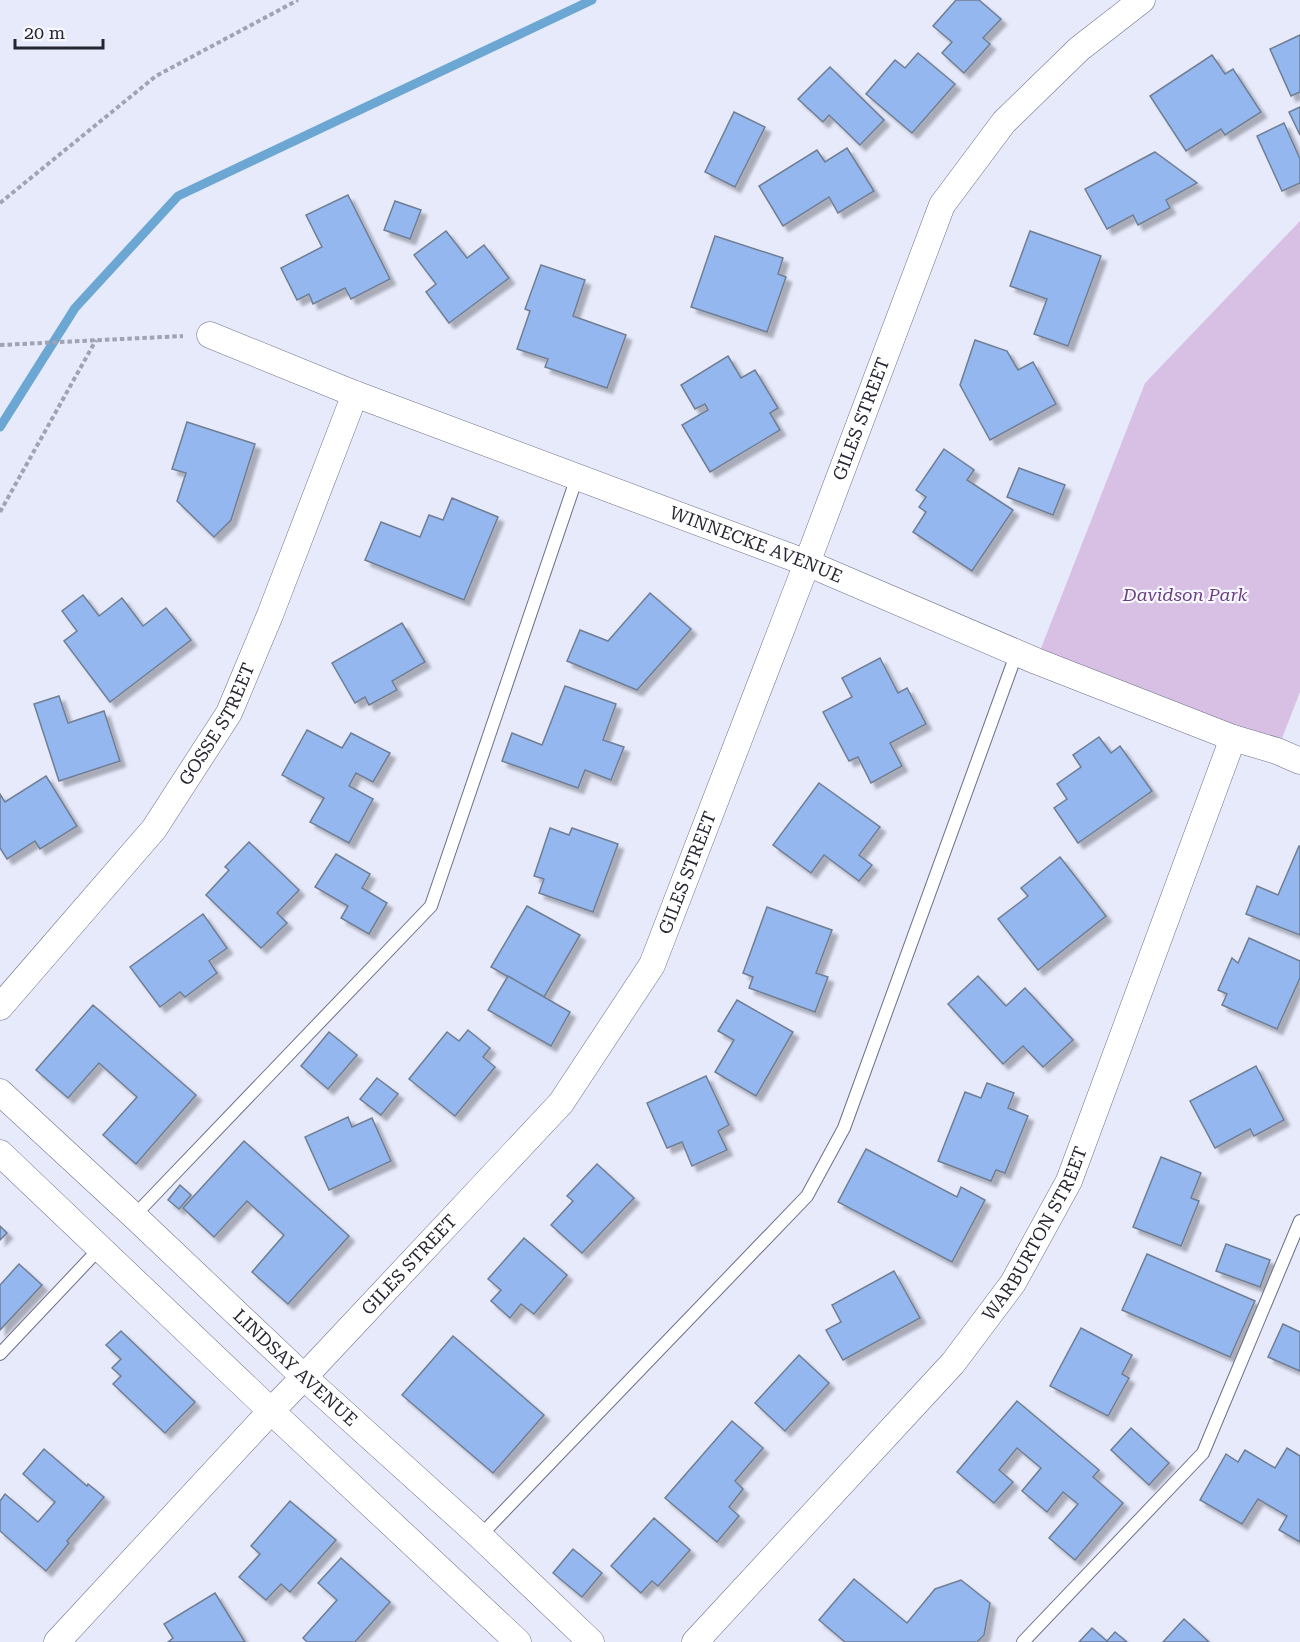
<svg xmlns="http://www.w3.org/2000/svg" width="1300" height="1642" viewBox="0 0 1300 1642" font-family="'Roboto Serif',serif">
<defs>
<filter id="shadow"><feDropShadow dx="5.5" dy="5.5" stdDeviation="1.5" flood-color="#0004"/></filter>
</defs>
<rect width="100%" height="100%" fill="#e7eafb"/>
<path fill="#d8c0e5" d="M1300,221V692L1277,751L1036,661L1145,383Z"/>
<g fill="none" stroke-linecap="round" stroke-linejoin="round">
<path stroke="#6ba7d2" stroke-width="9" d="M0,427L75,308L178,196L592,0"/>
</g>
<g fill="#93b7ee" stroke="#707e94" stroke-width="1.5" filter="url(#shadow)">
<path d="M956,0H979L1001,19L983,38L990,44L964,73L942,53L952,42L933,26Z"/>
<path d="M1300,35V92L1291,96L1270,49Z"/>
<path d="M918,53L955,84L912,133L866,94L895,60L905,68Z"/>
<path d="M1212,55L1225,74L1233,69L1261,112L1225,135L1221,129L1186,151L1150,96Z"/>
<path d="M830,67L884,120L860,145L829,115L823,122L798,99Z"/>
<path d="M1300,107V135L1289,112Z"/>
<path d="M734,112L765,127L735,187L705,172Z"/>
<path d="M1284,123L1300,159V183L1282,191L1257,136Z"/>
<path d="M847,148L874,191L838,213L829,197L783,226L759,186L817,150L825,162Z"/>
<path d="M1155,152L1197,183L1166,200L1170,208L1138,225L1133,215L1107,229L1085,189Z"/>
<path d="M348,195L390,279L351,299L345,288L313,304L309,294L297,300L281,268L322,247L306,215Z"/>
<path d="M395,201L421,210L410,239L384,230Z"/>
<path d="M446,231L467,258L484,245L509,278L449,323L426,292L436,284L414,255Z"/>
<path d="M1030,231L1101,256L1068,346L1034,334L1047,299L1010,286Z"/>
<path d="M715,236L783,258L778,274L786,277L767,332L691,307Z"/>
<path d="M541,265L585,280L573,316L626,335L607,388L545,367L548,359L517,349L530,311L525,309Z"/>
<path d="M975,340L1007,351L1018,370L1033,362L1056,404L990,440L960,385Z"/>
<path d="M728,356L741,378L755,370L778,408L770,413L780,430L710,472L682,425L708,410L705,404L695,409L681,385Z"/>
<path d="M187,422L255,444L231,520L214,537L177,501L186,473L172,469Z"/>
<path d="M944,449L974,470L967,480L1013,510L972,571L913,532L926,512L919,507L926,497L916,490Z"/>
<path d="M1019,468L1065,485L1053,515L1007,497Z"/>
<path d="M452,498L498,517L464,600L365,560L381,522L420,537L429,515L443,520Z"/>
<path d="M650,593L691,629L637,690L567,661L580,630L608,641Z"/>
<path d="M83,595L99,616L122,598L143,626L166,608L191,640L110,702L64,641L77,631L62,611Z"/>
<path d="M402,623L425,662L392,681L397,690L369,705L365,697L355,703L332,663Z"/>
<path d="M880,658L898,693L907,688L926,724L890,743L902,766L871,783L858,757L849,761L823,712L852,697L842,678Z"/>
<path d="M565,686L616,704L603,740L624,747L611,780L585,770L578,788L502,761L512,733L542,745Z"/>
<path d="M59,696L68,723L104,711L120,761L59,781L34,704Z"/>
<path d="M307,730L342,748L351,733L390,753L373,782L356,773L349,786L373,799L349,843L310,822L324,798L282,775Z"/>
<path d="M1099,737L1111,753L1120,746L1152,791L1078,843L1054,808L1067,799L1057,784L1081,767L1073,755Z"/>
<path d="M46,776L77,826L40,849L35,841L7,859L0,848V794L5,802Z"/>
<path d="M819,783L880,827L859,855L872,865L859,881L824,855L811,873L773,845Z"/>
<path d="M550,828L569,835L572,828L618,844L593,912L539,893L544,879L534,876Z"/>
<path d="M249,842L299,890L277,913L287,923L261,948L206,895L229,870L225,867Z"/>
<path d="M1299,846H1300V935L1246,914L1257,886L1278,895Z"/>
<path d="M336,854L370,874L362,888L387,903L369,934L341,918L348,906L315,887Z"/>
<path d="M1060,857L1106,916L1038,970L998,919L1028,896L1021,888Z"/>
<path d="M527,906L580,935L544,997L491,967Z"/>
<path d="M767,907L832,930L816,973L828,977L815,1012L749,988L753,977L743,973Z"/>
<path d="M203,914L227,948L209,961L217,973L185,997L180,992L160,1007L130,967Z"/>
<path d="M1249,938L1300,961V978L1277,1029L1222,1005L1227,994L1218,990L1232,958L1238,963Z"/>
<path d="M508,976L570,1012L551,1046L488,1010Z"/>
<path d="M978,976L1006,1006L1025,988L1073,1040L1043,1067L1023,1046L1003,1064L948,1004Z"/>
<path d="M737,1000L793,1032L756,1096L715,1072L734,1040L718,1031Z"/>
<path d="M93,1005L196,1095L136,1164L103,1135L137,1097L99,1063L68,1098L36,1070Z"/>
<path d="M468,1030L490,1048L483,1057L495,1067L455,1116L409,1079L447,1032L459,1041Z"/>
<path d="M329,1032L357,1055L328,1089L301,1066Z"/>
<path d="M1256,1066L1284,1120L1254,1136L1250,1129L1215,1148L1190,1101Z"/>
<path d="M706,1076L729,1125L718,1131L727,1150L692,1166L682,1142L667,1148L647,1103Z"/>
<path d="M377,1078L398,1094L381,1115L360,1099Z"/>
<path d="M987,1083L1014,1093L1008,1108L1028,1116L1005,1173L996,1170L991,1181L938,1161L965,1092L981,1098Z"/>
<path d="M348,1117L352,1127L372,1118L391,1161L329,1190L305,1137Z"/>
<path d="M244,1141L349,1236L288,1304L252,1272L284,1235L247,1201L214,1237L183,1208Z"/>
<path d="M866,1149L957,1197L961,1187L985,1200L952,1262L838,1202Z"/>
<path d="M1161,1157L1201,1173L1191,1198L1199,1201L1181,1246L1133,1227Z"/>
<path d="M597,1164L634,1198L582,1253L551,1225L573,1201L567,1196Z"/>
<path d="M180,1185L191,1195L179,1209L168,1200Z"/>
<path d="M0,1226L7,1233L0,1240Z"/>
<path d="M524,1238L567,1275L534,1314L521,1304L510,1318L491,1301L501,1290L488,1279Z"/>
<path d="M1226,1244L1270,1260L1260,1287L1216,1271Z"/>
<path d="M1147,1254L1255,1301L1230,1357L1122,1310Z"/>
<path d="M19,1264L42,1285L0,1330V1285Z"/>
<path d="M894,1271L920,1318L843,1360L826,1330L841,1322L832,1305Z"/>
<path d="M1283,1324L1300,1332V1371L1268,1357Z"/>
<path d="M1081,1328L1132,1355L1122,1374L1129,1378L1108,1416L1050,1386Z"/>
<path d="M121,1331L195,1402L165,1433L113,1384L121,1376L112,1368L121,1359L106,1345Z"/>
<path d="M453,1336L544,1415L493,1473L402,1395Z"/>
<path d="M799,1355L829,1383L785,1431L755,1403Z"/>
<path d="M1017,1401L1099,1470L1093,1477L1123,1503L1075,1560L1049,1538L1078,1504L1063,1492L1047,1512L1022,1491L1041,1468L1017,1448L999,1470L1013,1482L994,1503L957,1472Z"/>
<path d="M732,1421L763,1448L735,1481L743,1489L729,1507L739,1516L717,1542L665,1498Z"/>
<path d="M1131,1428L1169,1463L1149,1485L1111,1450Z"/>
<path d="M1287,1448L1300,1456V1542L1279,1530L1287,1516L1258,1499L1242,1524L1200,1500L1226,1454L1238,1462L1245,1450L1275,1468Z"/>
<path d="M44,1449L87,1486L88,1484L104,1497L67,1541L69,1543L46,1571L0,1531V1501L5,1494L38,1522L55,1502L23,1474Z"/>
<path d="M290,1501L336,1540L290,1592L281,1584L266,1600L239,1577L260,1554L251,1546Z"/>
<path d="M654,1518L690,1550L658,1586L652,1581L641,1593L611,1566Z"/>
<path d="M573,1549L602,1573L582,1597L553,1573Z"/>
<path d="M341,1558L390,1602L355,1642H307L303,1638L337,1600L318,1583Z"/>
<path d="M854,1579L907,1623L935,1589L961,1580L990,1603L984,1635L977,1642H845L819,1620Z"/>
<path d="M215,1593L245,1642H168L173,1638L164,1624Z"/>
<path d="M1184,1619L1209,1642H1163Z"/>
<path d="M1092,1628L1107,1641L1115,1632L1127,1642H1079Z"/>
</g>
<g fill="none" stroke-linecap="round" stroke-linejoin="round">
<defs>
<g id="lane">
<path d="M134,1216L431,906L577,477"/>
<path d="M0,1354L100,1248"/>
<path d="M480,1536L807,1196L844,1128L1017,652"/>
<path d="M1023,1642L1203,1453L1300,1221"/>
</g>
<g id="street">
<path id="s1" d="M210,335L355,394L807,563L1036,661L1233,738L1277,751L1300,761"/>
<path id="s2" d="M0,1007L154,829L229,713L270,615L355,394"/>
<path id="s3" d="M0,1092L134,1216L304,1377L480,1536L591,1642"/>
<path d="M0,1153L271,1411L518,1642"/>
<path id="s4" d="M57,1642L271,1411L304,1377L561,1103L652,965L807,563L942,205L1004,122L1079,49L1142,0"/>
<path id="s5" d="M695,1642L953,1363L1013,1283L1069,1181L1233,738"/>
</g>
</defs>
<use href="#lane" stroke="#6b7088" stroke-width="14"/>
<use href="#street" stroke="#6b7088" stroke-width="27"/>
<g stroke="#a1a3b2" stroke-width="4" stroke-dasharray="4.5 3" stroke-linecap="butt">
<path d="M0,203L156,76L298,0"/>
<path d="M0,345L183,336"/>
<path d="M0,512L96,340"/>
</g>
<use href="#lane" stroke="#fff" stroke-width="12"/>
<use href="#street" stroke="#fff" stroke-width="26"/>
</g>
<g text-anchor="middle" stroke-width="4.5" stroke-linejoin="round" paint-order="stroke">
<g font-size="18" fill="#252631" stroke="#f7f8fe">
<text dy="6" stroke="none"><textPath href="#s4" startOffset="1488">GILES STREET</textPath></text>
<text dy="6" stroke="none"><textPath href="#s1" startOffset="585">WINNECKE AVENUE</textPath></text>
<text dy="6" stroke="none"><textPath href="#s2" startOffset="358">GOSSE STREET</textPath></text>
<text dy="6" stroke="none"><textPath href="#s4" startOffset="1002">GILES STREET</textPath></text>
<text dy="6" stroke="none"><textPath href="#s5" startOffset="534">WARBURTON STREET</textPath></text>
<text dy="6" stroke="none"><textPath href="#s4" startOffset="516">GILES STREET</textPath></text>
<text dy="6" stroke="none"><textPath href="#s3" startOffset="404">LINDSAY AVENUE</textPath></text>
</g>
<g font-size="18" font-style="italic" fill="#6d3e83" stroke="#f7f8fe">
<text x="1185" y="601">Davidson Park</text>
</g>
</g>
<path d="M15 39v9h88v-9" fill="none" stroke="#252631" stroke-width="3"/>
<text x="24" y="39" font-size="18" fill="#252631" stroke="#f7f8fe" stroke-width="4.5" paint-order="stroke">20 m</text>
</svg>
